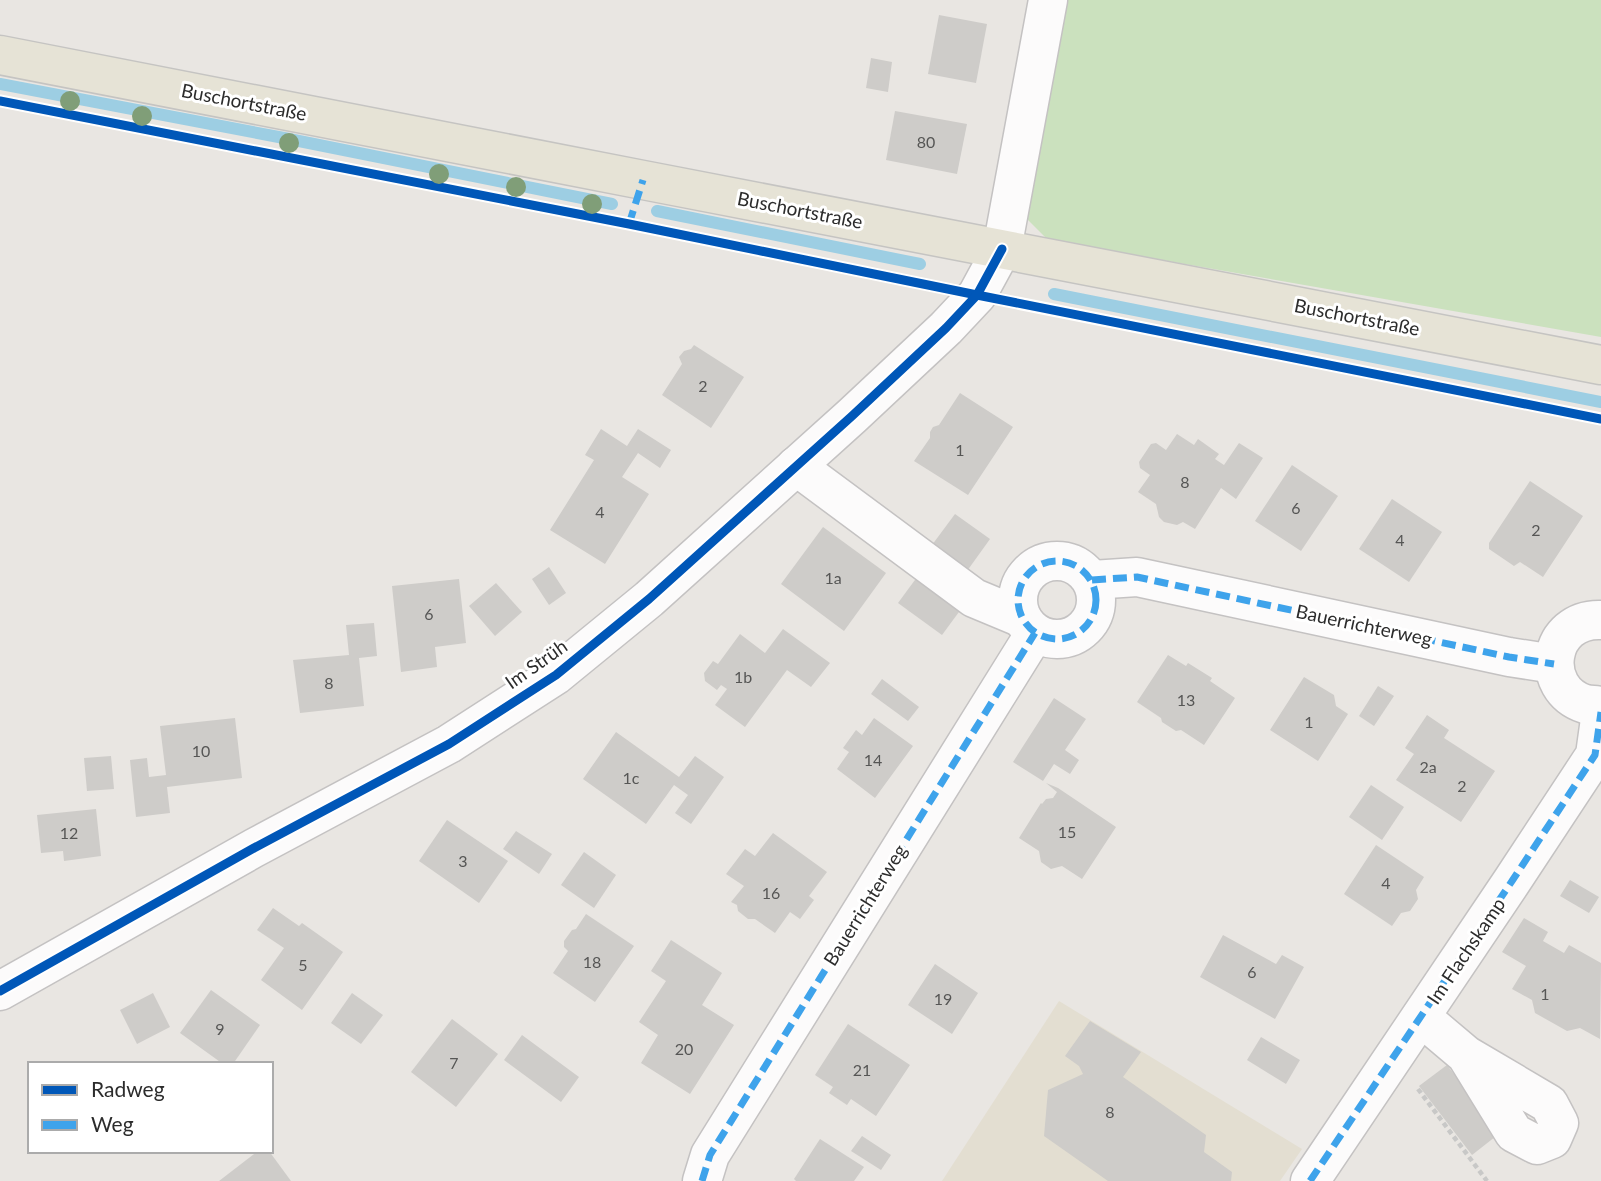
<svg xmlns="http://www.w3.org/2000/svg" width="1601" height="1181" viewBox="0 0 1601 1181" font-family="Lato,sans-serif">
<rect width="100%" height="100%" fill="#e9e6e2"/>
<path fill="#e3ded1" d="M1059,1001L1302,1149L1280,1181H942Z"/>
<path fill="#cbe1be" d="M1067,0H1601V337L1048,240L1024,216Z"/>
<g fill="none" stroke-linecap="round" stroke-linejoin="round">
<g stroke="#9dcee3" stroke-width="12">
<path d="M0,84L284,138L612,204"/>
<path d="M657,211L920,264"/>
<path d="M1054,294L1601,402"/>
</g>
</g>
<g fill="#ceccc9">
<path d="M939,15L987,24L976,83L928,74Z"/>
<path d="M871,58L892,62L888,92L866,88Z"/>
<path d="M895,111L967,124L957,174L886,160Z"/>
<path d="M694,345L744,377L711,428L662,395L682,364L679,357L684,351L691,349Z"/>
<path d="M960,393L1013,427L968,495L914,461L930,438V432L933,427L939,425Z"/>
<path d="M601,429L627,446L638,429L671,450L660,468L638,453L622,477L649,494L605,564L550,530L594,460L585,455Z"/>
<path d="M1177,434L1194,445L1198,439L1219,454L1215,459L1224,465L1239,443L1263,458L1236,499L1221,488L1195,529L1183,522L1177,525L1164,522L1159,517L1156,504L1138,492L1150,475L1140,468L1139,462L1151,444L1156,443L1166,450Z"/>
<path d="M1292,465L1338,496L1301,551L1255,521Z"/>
<path d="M1530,481L1583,516L1543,577L1520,562L1514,566L1489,549V543Z"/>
<path d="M1392,499L1442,532L1409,582L1359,549Z"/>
<path d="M955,514L990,539L967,571L932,545Z"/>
<path d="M823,527L886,573L844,631L781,584Z"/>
<path d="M549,567L566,593L549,605L532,579Z"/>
<path d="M923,569L967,601L942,635L898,603Z"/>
<path d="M459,579L466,643L435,647L437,667L401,672L392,586Z"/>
<path d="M496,583L522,612L495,636L469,606Z"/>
<path d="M374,623L377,656L359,658L364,706L300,713L293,660L349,655L346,625Z"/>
<path d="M783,629L830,663L811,687L787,670L745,727L715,705L727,689L721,685L717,690L705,681L704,673L713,661L718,664L740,634L765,653Z"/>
<path d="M1168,655L1186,666L1188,663L1212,678L1210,681L1235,698L1204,745L1181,730L1176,731L1162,722L1161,718L1137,702Z"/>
<path d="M1304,677L1334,695L1336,706L1348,714L1318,761L1270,730Z"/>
<path d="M882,679L919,707L908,721L871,694Z"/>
<path d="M1378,686L1394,696L1374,726L1359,716Z"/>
<path d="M1054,698L1086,719L1065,750L1079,760L1070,774L1054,764L1043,781L1013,762Z"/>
<path d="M1427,715L1449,730L1444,738L1495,771L1461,822L1396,780L1414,754L1405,748Z"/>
<path d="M235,718L242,778L167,787L170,813L136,817L130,760L147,758L149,777L166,775L160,726Z"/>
<path d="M874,718L913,746L875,798L837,769L849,752L843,748L856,730L862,735Z"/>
<path d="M616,732L679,777L695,756L724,777L691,824L675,813L688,795L674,785L646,824L583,779Z"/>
<path d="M111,756L114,789L87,791L84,758Z"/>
<path d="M1046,783L1058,788L1116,827L1082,879L1062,866L1051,869L1041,862L1039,851L1019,838L1041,803L1042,804L1046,799L1053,798L1057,792Z"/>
<path d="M1371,785L1404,807L1382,840L1349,817Z"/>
<path d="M96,809L101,856L64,861L63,851L41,853L37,815Z"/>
<path d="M447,820L508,861L479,903L419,861Z"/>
<path d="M516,831L552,854L539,874L503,849Z"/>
<path d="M773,833L827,872L809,896L814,900L800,919L790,912L775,933L755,919H748L738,911L737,905L731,902L744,886L726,874L745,849L755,856Z"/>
<path d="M1376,845L1424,877L1416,890L1418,899L1410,911L1401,913L1392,926L1344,894Z"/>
<path d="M584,852L616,875L594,908L561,885Z"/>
<path d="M1570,880L1599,897L1589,913L1560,896Z"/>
<path d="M273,908L299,926L302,923L343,952L302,1010L261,980L284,948L257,930Z"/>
<path d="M586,914L634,946L595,1002L553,973L568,951L564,947V941L572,930L576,929Z"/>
<path d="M1524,918L1548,932L1543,941L1564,953L1569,945L1601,963L1600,1039L1580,1028L1567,1031L1535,1013L1532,1000L1512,989L1526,966L1502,952Z"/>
<path d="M1223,935L1276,964L1282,955L1304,967L1275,1019L1200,977Z"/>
<path d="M671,940L722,973L702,1005L734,1025L690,1094L641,1063L658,1035L639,1022L666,981L651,971Z"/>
<path d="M935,964L978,993L952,1034L908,1005Z"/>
<path d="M211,990L260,1025L233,1064H223L180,1033Z"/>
<path d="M153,993L170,1027L137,1044L120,1010Z"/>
<path d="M352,993L383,1015L361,1044L331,1023Z"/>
<path d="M452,1019L498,1054L456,1107L411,1072Z"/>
<path d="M1090,1021L1141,1052L1123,1077L1206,1135L1204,1152L1232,1172L1231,1181H1108L1044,1136L1048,1090L1083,1074L1079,1066L1065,1056Z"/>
<path d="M848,1024L910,1065L876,1116L851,1099L847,1105L829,1093L833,1087L815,1075Z"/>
<path d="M522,1035L579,1077L561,1102L504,1060Z"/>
<path d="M1261,1037L1300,1060L1286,1084L1247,1060Z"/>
<path d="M1447,1065L1500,1133L1472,1155L1419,1086Z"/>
<path d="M862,1136L891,1155L881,1170L851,1151Z"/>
<path d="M820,1139L864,1167L854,1181H796L794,1179Z"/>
<path d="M258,1151H269L291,1181H219Z"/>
</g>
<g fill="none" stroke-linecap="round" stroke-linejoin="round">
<defs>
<g id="minor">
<path d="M796,466L974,598L1022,618"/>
<circle cx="1057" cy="600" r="39"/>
<path d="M1092,580L1137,577L1509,657L1554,664"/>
<path d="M1601,620C1547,618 1538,689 1585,704C1589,705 1596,705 1601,706"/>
<path d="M0,991L254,848L449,744L556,675L649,599L852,416L946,328L977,295L1002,249L1048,0"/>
<path d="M1421,1017L1466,1055L1514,1133L1537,1145L1552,1139L1559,1123L1549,1104L1466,1055"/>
<path d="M702,1181L710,1155L1035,633"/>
<path d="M1310,1181L1512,881L1595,755L1601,712"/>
</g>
<path id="major" d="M0,55L643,180L1601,365"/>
</defs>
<use href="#minor" stroke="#c4c2c2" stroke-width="41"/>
<use href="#major" stroke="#c5c4c2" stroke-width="41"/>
<path stroke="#c8c8c7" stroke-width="4.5" stroke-dasharray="5 3.5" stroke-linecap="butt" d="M1418,1089L1487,1181"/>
<use href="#minor" stroke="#fcfbfb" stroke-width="38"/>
<use href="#major" stroke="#e6e3d6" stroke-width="38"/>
<g stroke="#3ea3eb" stroke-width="7" stroke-dasharray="14 7" stroke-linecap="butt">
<path d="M629,224L643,180"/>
<circle cx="1057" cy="600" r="39"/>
<path d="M1092,580L1137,577L1509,657L1554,664"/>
<path d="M702,1181L710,1155L1035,633"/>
<path d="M1310,1181L1512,881L1595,755L1601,712"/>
</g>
<defs>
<g id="cycleway">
<path d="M0,101L629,224L977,295L1601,419"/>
<path d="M0,991L254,848L449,744L556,675L649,599L852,416L946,328L977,295L1002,249"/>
</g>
</defs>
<use href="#cycleway" stroke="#fff" stroke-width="13"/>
<use href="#cycleway" stroke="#0057b8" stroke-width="9"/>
</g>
<g fill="#809e78">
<circle cx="70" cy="101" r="10"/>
<circle cx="142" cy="116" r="10"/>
<circle cx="289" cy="143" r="10"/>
<circle cx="439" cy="174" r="10"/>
<circle cx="516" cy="187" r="10"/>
<circle cx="592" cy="204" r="10"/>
</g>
<g text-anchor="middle" stroke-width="6" stroke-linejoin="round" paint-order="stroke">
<g font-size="16" fill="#565655">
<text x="926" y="148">80</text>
<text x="703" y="392">2</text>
<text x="960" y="456">1</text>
<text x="1185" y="488">8</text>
<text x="1296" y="514">6</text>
<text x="600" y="518">4</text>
<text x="1536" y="536">2</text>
<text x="1400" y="546">4</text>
<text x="833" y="584">1a</text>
<text x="429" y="620">6</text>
<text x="743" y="683">1b</text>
<text x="329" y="689">8</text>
<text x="1186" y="706">13</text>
<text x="1309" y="728">1</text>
<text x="201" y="757">10</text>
<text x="873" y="766">14</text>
<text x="1428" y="773">2a</text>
<text x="631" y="784">1c</text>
<text x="1462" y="792">2</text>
<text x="1067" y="838">15</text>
<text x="69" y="839">12</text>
<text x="463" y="867">3</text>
<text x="1386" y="889">4</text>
<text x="771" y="899">16</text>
<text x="592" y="968">18</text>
<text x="303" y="971">5</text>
<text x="1252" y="978">6</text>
<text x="1545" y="1000">1</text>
<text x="943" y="1005">19</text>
<text x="220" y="1035">9</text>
<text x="684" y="1055">20</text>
<text x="454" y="1069">7</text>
<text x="862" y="1076">21</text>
<text x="1110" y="1118">8</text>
</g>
<g font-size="19" fill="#2c2c2c" stroke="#fff">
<text transform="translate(244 102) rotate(11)" y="7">Buschortstraße</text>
<text transform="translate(800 210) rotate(11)" y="7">Buschortstraße</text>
<text transform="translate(1357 317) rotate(11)" y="7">Buschortstraße</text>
<text transform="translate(1364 625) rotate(12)" y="7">Bauerrichterweg</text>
<text transform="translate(536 664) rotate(-35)" y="7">Im Strüh</text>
<text transform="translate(865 905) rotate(-58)" y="7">Bauerrichterweg</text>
<text transform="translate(1466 951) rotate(-56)" y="7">Im Flachskamp</text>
</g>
</g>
<rect x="28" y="1062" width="245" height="91" fill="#ffffff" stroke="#ababab" stroke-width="2"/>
<rect x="42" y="1085" width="35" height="10" fill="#0057b8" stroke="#ababab" stroke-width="2"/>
<text x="91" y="1097" font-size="21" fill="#2c2c2c">Radweg</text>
<rect x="42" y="1120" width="35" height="10" fill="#3ea3eb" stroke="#ababab" stroke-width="2"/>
<text x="91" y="1132" font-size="21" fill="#2c2c2c">Weg</text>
</svg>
